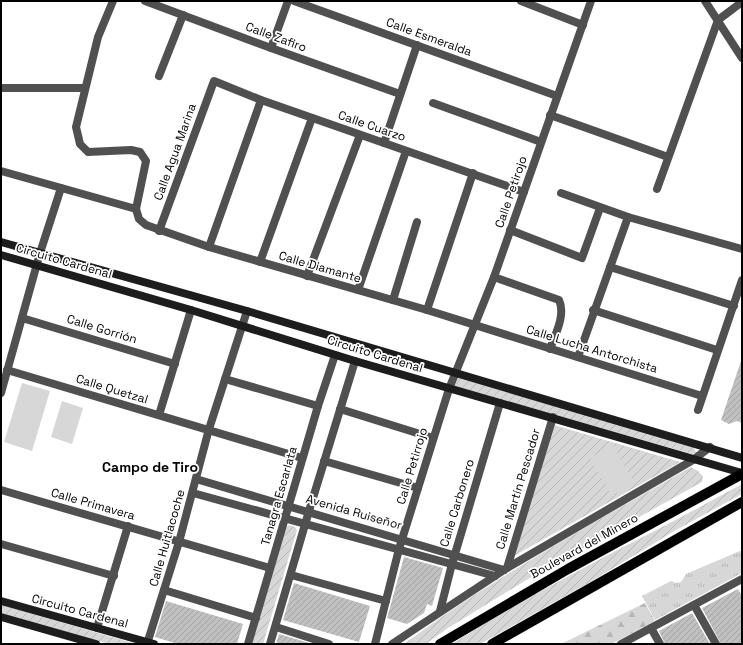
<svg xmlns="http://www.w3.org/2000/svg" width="743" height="645" viewBox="0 0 743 645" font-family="'Space Grotesk',sans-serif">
<defs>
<pattern id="grass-tufts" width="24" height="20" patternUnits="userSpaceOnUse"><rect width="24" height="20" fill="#d7d7d7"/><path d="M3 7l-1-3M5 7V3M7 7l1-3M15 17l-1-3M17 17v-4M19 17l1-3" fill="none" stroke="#b7b7b7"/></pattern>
<pattern id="forest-firs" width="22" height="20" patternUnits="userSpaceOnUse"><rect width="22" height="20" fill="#d7d7d7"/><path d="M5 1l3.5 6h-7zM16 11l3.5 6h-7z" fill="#b7b7b7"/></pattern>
<pattern id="garden-furrows" width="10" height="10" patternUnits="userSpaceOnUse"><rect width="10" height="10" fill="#d7d7d7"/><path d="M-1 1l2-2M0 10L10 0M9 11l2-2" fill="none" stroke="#b7b7b7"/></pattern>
<pattern id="building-hatch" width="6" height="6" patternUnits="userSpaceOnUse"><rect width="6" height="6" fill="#c0c0c0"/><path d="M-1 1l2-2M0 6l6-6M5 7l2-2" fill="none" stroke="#a3a3a3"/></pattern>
</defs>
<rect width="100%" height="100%" fill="#fff"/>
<path fill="url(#grass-tufts)" d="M742,550V573L655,620L642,596L671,581L676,583L681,582L686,574Z"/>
<path fill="url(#forest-firs)" d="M645,603L655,621L611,644H561Z"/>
<g fill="url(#garden-furrows)">
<path d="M458,378L694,447L696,453L692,454L455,386Z"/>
<path d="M554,425L680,462L514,556Z"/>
<path d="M691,467L698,471L703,476L702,482L528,579L448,628L426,644H404C494,577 594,523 691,467Z"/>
<path d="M742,484V494L676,530L592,581L480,644H452C545,584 645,538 742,484Z"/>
<path d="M289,525L295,527L297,530L263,644H251L286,528Z"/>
<path d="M1,605L136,644H109L1,613Z"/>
</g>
<g fill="#d7d7d7">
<path d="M22,383L50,391L32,451L4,442Z"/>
<path d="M62,401L83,408L72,444L51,437Z"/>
<path d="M613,445L634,483L612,496L590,458Z"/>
</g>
<g fill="url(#building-hatch)">
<path d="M741,361L742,423L737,421L729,424L721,420Z"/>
<path d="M404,557L443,568L432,606L427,604L424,613L407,624L387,618Z"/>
<path d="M294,583L370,606L359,642L283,620Z"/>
<path d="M738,589L742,596V644H721L702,608Z"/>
<path d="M166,601L243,624L237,644H178L155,637Z"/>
<path d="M692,613L710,644H665L659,631Z"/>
<path d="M279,634L309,643V644H276Z"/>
</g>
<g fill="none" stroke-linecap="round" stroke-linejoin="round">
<g stroke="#505050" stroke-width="8">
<path d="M113,1L98,37L76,127L80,144L88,152L131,150L140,152L146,161L136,209L139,219L146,225L209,247L427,310L702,396"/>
<path d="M145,1L271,48L400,94"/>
<path d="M294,1L557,96"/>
<path d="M521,1L583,25"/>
<path d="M705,1L742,58"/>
<path d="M271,48L288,1"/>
<path d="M159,76L183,15"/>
<path d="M1,88H85"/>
<path d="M433,103L541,142"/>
<path d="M550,115L668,157"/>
<path d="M384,143L417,45"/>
<path d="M1,171L136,209"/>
<path d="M657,189L718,20L742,2"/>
<path d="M561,193L628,217L742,249"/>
<path d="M510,230L582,258L600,208"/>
<path d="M159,231L214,81L261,100L524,192"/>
<path d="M209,247L261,100"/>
<path d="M260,262L312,118"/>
<path d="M610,267L734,306"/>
<path d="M307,276L360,135"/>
<path d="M494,277L559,300C566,315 555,335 550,349"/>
<path d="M358,290L406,151"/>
<path d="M393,300L417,222"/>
<path d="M427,310L473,173"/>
<path d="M593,310L717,350"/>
<path d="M22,318L175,364"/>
<path d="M578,357L628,217"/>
<path d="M7,370L302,458"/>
<path d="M225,379L318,406"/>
<path d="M1,393L40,253L61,188"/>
<path d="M340,409L433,438"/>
<path d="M698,410L742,280"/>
<path d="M159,415L191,310"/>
<path d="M324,461L418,488"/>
<path d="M196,479L504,570"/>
<path d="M1,490L270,568"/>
<path d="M193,493L495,576"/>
<path d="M1,544L114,576"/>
<path d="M507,568L553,417"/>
<path d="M291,575L386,601"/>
<path d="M164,590L256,618"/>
<path d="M694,605L716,644"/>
<path d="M440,611L452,564L500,403"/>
<path d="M276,627L329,644"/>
<path d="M97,628L128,526"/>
<path d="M651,628L660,644"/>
<path d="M147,644L179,542L209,429L247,311"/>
<path d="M248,644L318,406L335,355"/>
<path d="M270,644L309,511L355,361"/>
<path d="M375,644L399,549L449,389L494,277L591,1"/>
<path d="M392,644L507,568L693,460L710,447"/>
<path d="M621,644L742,579"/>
</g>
<g stroke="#1d1d1d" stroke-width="8">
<path d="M1,242L247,311L742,458"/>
<path d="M1,255L191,310L355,361L742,473"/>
<path d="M1,601L154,644"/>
<path d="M1,617L96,644"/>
</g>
<g stroke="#000" stroke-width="10">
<path d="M440,644L568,569L742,474"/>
<path d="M492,644L742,502"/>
</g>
</g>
<g text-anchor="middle" stroke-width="3.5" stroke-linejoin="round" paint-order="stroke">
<g font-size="12" fill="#000" stroke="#fff">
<text transform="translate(276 37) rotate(20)" y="4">Calle Zafiro</text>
<text transform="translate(429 37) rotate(20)" y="4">Calle Esmeralda</text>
<text transform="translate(372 126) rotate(19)" y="4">Calle Cuarzo</text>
<text transform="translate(175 152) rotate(-70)" y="4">Calle Agua Marina</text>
<text transform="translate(511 192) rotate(-71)" y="4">Calle Petirojo</text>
<text transform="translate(64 261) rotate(16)" y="4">Circuito Cardenal</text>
<text transform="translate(320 267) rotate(16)" y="4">Calle Diamante</text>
<text transform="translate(102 329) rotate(17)" y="4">Calle Gorrión</text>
<text transform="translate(592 349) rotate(17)" y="4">Calle Lucha Antorchista</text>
<text transform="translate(375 354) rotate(17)" y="4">Circuito Cardenal</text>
<text transform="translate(112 389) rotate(17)" y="4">Calle Quetzal</text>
<text transform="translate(412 466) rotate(-73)" y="4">Calle Petirrojo</text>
<text transform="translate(518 489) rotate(-73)" y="4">Calle Martín Pescador</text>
<text transform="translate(279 496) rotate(-74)" y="4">Tanagra Escarlata</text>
<text transform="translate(457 503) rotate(-73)" y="4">Calle Carbonero</text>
<text transform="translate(93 504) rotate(16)" y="4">Calle Primavera</text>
<text transform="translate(354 512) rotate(16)" y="4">Avenida Ruiseñor</text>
<text transform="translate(167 538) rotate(-74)" y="4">Calle Huitlacoche</text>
<text transform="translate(584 546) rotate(-29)" y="4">Boulevard del Minero</text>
<text transform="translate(80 611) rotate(15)" y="4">Circuito Cardenal</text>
</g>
<g font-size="14" font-weight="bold" fill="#000" stroke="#fff">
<text x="150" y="472">Campo de Tiro</text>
</g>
</g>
<rect width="743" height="645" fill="none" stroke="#000000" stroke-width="4"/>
</svg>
